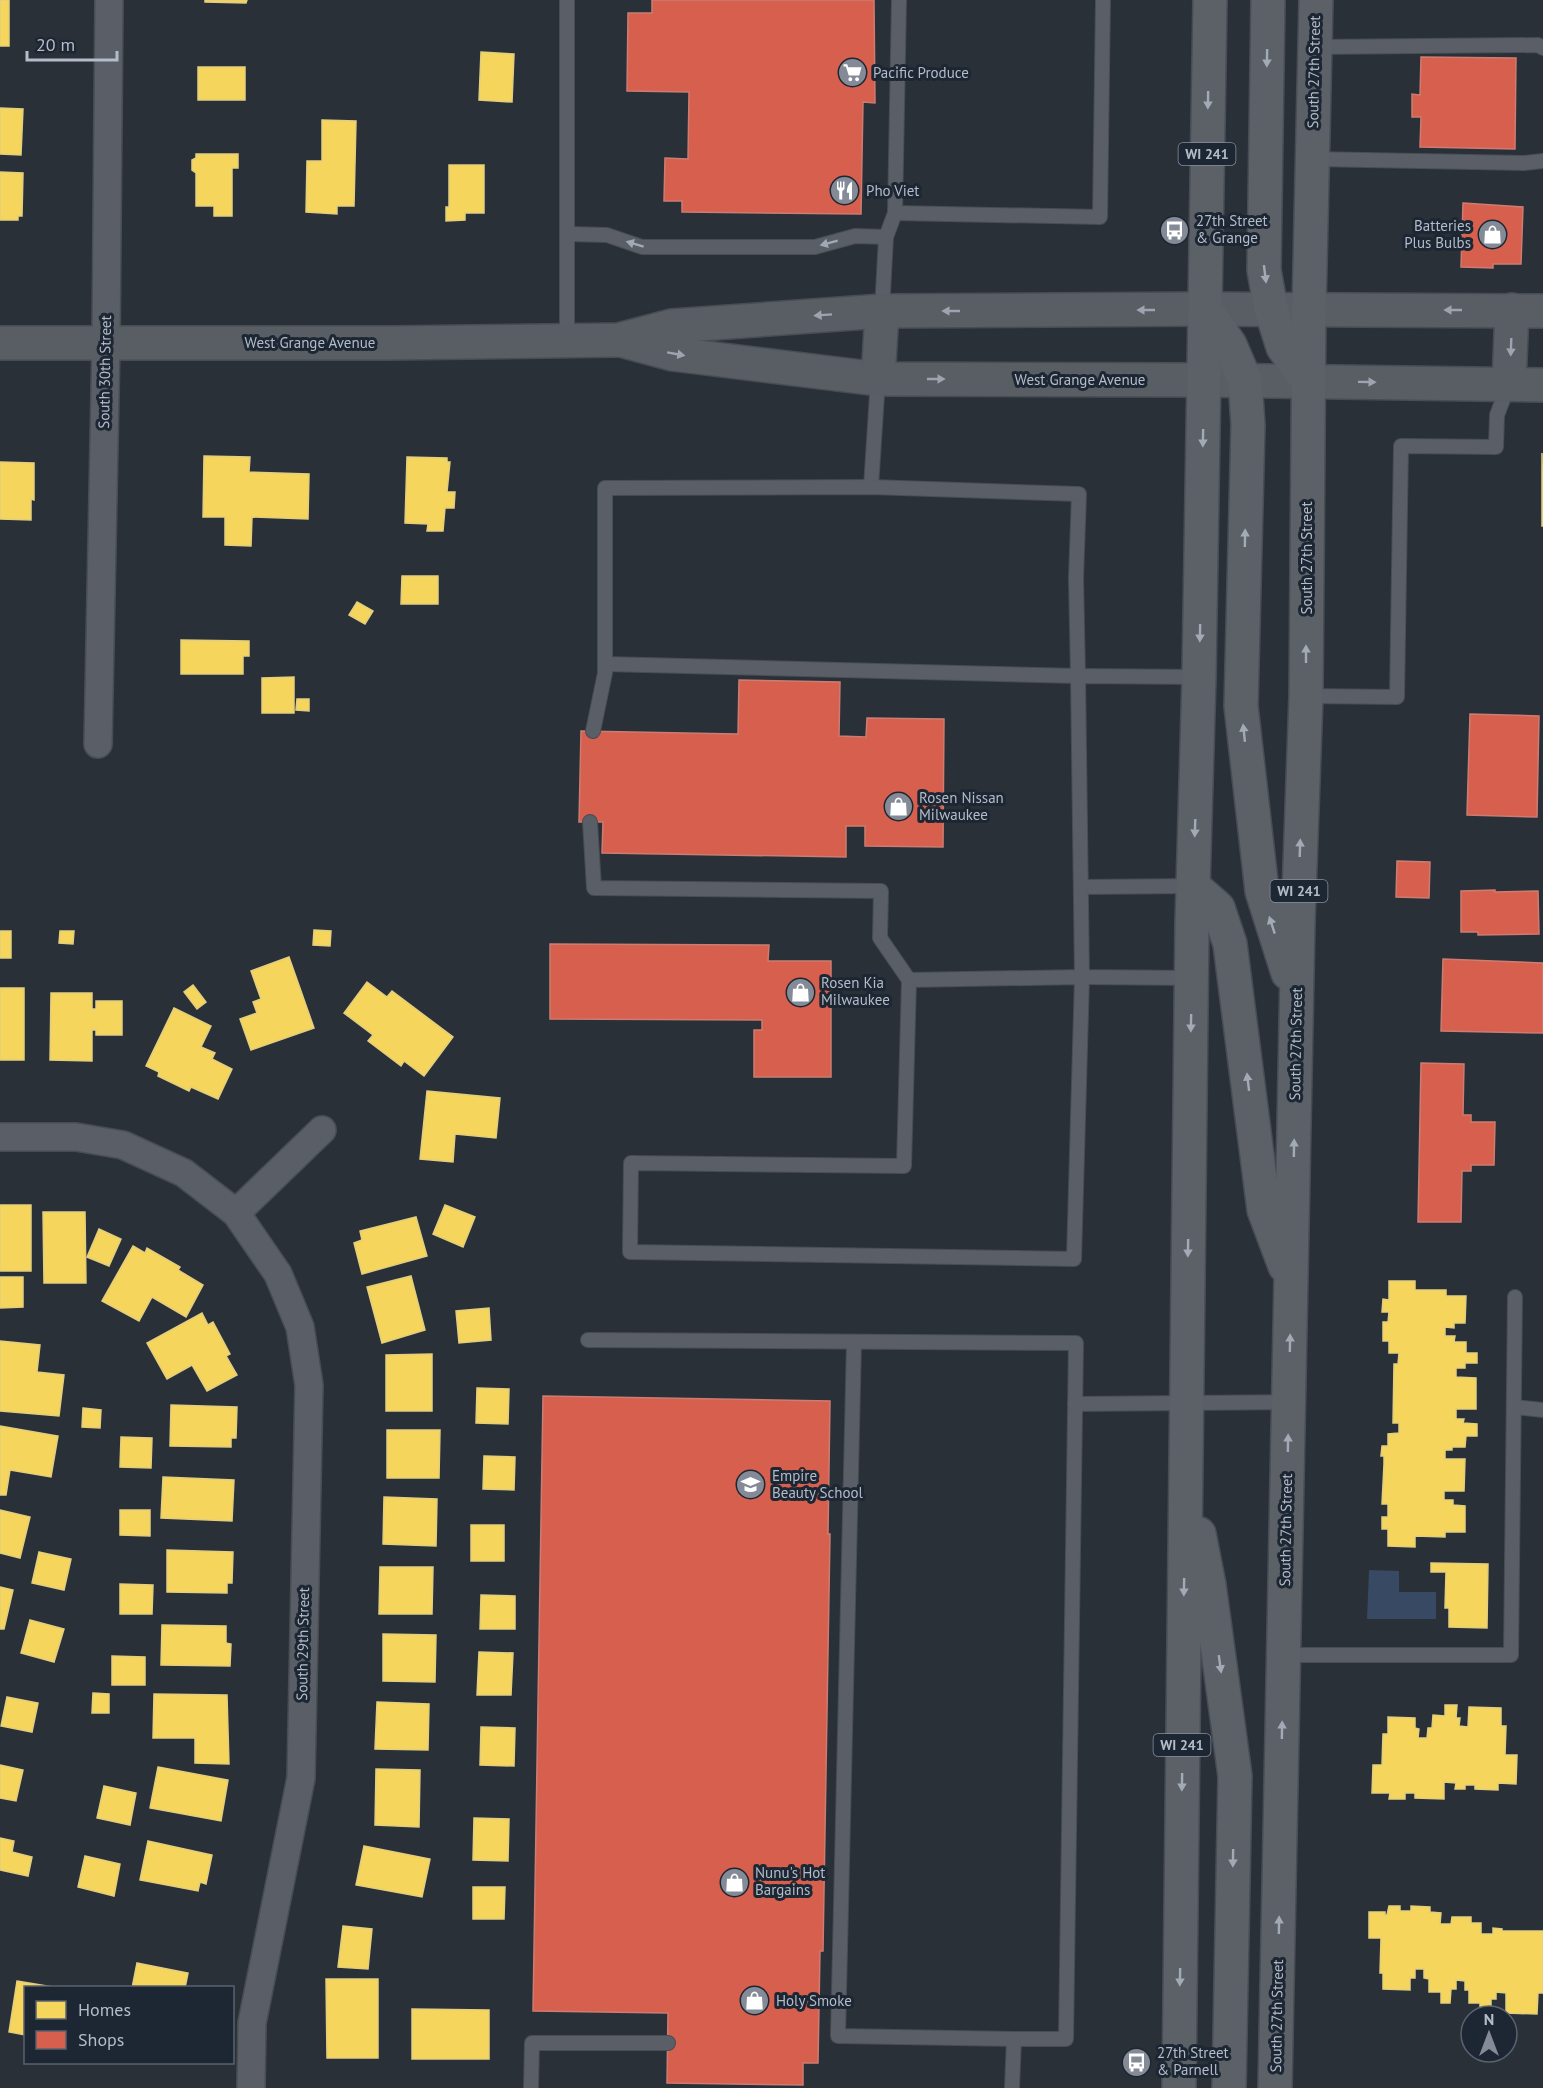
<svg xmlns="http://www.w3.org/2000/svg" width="1543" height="2088" viewBox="0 0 1543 2088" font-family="'PT Sans',sans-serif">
<rect width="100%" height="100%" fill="#2a3038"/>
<path fill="#384963" d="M1369,1570L1399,1571V1592H1436V1619H1367Z"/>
<g fill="#f6d55c" stroke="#e2ce7d" stroke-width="1.5">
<rect x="0" y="0" width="9" height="46"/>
<path d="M205,0H247L246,3L205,2Z"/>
<path d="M481,52L514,54L512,102L479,100Z"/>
<rect x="198" y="67" width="47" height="33"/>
<path d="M0,108L23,109L21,155L0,154Z"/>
<path d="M322,120L356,121L354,206H337V214L306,212L307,161H322Z"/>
<path d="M196,154H238V168H232V216H214V206H196V173L192,170V160L196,158Z"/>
<path d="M449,165H484V213H465V220L446,221V207H449Z"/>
<path d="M0,172L23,173L22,216H18V220H0Z"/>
<path d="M1542,453L1543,526H1542Z"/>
<path d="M204,456L250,457L249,472L309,474L308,519L252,517L251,546L225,545V517H203Z"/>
<path d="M407,457L447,458V462H450L447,492H455L454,508H445L443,531H427L428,524L405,523Z"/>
<path d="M0,462L34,463V500L31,499V520L0,519Z"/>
<path d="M402,576H438V604H401Z"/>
<path d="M357,602L373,611L365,624L349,615Z"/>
<path d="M181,640L249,641V656H243V674H181Z"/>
<path d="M294,677V713H262V678Z"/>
<path d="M297,699H309V711L296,710Z"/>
<path d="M314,930L331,931L330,946L313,945Z"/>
<rect x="0" y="931" width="11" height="27"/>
<path d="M60,931H74L73,944L59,943Z"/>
<path d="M289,957L314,1028L251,1050L240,1019L257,1013L253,1002L261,999L251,971Z"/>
<path d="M367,982L387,997L392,991L453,1037L424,1076L404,1061L401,1066L368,1041L373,1035L344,1013Z"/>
<path d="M193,985L206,1002L197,1009L184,992Z"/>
<rect x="0" y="988" width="24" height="72"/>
<path d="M51,993H92V1009H96V1001H122V1035H96V1030H92V1061L50,1060Z"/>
<path d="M174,1008L211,1026L201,1047L215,1053L212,1059L232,1069L218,1099L191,1087L189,1091L158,1076L159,1072L146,1066Z"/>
<path d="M427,1091L500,1098L496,1138L455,1134L453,1162L420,1159Z"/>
<rect x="0" y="1205" width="31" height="66"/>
<path d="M445,1205L475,1217L463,1247L433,1234Z"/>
<path d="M43,1212H85L86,1283H44Z"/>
<path d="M416,1217L427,1256L362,1274L354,1243L362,1240L360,1231Z"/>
<path d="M99,1229L121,1239L109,1266L87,1257Z"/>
<path d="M133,1246L145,1253L147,1248L180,1267L178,1270L203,1285L186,1317L152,1297L139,1321L102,1301Z"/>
<path d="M411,1276L425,1330L382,1343L367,1287Z"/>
<path d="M0,1277H23V1307L0,1308Z"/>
<path d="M1389,1281H1415V1290H1446V1296H1466L1465,1323H1454V1328L1445,1327V1336H1455L1454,1342H1466V1353H1477V1363H1465V1368H1456V1377L1476,1378V1409H1456V1419H1464L1463,1423L1477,1424V1436H1466L1465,1447H1452V1450H1445V1459H1465L1464,1491H1444V1500H1453V1505L1465,1506V1532H1445V1537L1415,1536V1547L1388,1546V1529H1382V1517H1388V1504H1382L1384,1464V1456H1381L1382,1446H1388V1434L1399,1433V1423H1393L1394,1364H1398L1399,1353H1389V1341H1383V1322H1388L1389,1312H1382L1383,1299L1389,1300Z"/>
<path d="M489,1308L491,1340L459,1343L456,1311Z"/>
<path d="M202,1313L208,1325L213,1322L230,1354L226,1356L237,1375L207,1391L192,1365L167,1379L147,1343Z"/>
<path d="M0,1341L40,1345L37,1372L64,1375L59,1416L0,1411Z"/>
<path d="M432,1354V1411H386V1355Z"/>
<path d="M477,1388L509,1389L508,1424L476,1423Z"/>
<path d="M171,1405L237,1407L236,1438H231V1447L170,1446Z"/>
<path d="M83,1408L101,1410L100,1428L82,1427Z"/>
<path d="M0,1426L58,1436L51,1477L10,1470L6,1495H0Z"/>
<path d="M387,1430H440L439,1478H387Z"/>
<path d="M121,1437L152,1438L151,1468L120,1467Z"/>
<path d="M484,1456L515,1457L514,1490L483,1489Z"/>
<path d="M163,1477L234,1480L232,1521L161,1518Z"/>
<path d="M384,1497L437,1499L436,1546L383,1544Z"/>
<path d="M0,1510L30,1517L20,1558L0,1553Z"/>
<path d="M120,1510H150V1536L120,1535Z"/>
<rect x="471" y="1525" width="33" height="36"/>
<path d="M167,1550L233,1552L232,1583H227V1593L167,1592Z"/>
<path d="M39,1552L71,1559L64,1590L32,1583Z"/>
<path d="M1431,1563L1488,1564L1487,1628L1449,1627V1608H1445L1446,1572H1431Z"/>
<path d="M380,1567H433L432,1614H379Z"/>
<path d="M120,1584L153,1585L152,1614H120Z"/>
<path d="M0,1587L13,1590L4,1629H0Z"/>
<path d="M481,1595L515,1596V1629H480Z"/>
<path d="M30,1620L64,1629L54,1662L21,1653Z"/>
<path d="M162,1625L226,1626V1643L231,1644L230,1666L161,1665Z"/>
<path d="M383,1634L436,1635L435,1682L383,1681Z"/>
<path d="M479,1652L513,1653L511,1695H477Z"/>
<path d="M112,1656L145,1657V1685H112Z"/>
<path d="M93,1693L109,1694V1713H92Z"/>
<path d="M154,1694L227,1695L229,1764L195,1763V1738H153Z"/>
<path d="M7,1697L38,1703L32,1732L1,1726Z"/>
<path d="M377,1702L429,1704L428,1750L375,1749Z"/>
<path d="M1445,1705H1457L1456,1718H1460L1459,1726L1468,1727L1469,1707L1501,1708V1726H1506L1505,1755H1517L1516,1784L1498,1783V1790L1475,1789V1785H1465V1789H1455L1456,1783L1444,1782V1799L1415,1798V1793H1405V1799H1389L1390,1793H1372L1373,1765H1382L1383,1734H1388V1717L1415,1718V1728L1419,1729L1418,1738H1427L1428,1728H1432L1433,1715L1445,1716Z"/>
<path d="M481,1727L515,1728L514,1766L480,1765Z"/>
<path d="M0,1765L23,1770L16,1801L0,1798Z"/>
<path d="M158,1767L228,1780L221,1821L150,1808Z"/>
<path d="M376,1769L420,1770L419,1827L375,1825Z"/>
<path d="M104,1786L136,1793L130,1825L97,1818Z"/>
<path d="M474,1818L509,1819L508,1861L473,1860Z"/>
<path d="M0,1838L14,1841L12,1852L32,1857L28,1876L0,1870Z"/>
<path d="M148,1841L212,1855L206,1884L200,1882L198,1891L140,1880Z"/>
<path d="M364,1846L430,1859L422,1897L356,1885Z"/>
<path d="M85,1856L120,1864L114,1896L78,1887Z"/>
<path d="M473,1887H505L504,1919H473Z"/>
<path d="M1389,1906H1400V1911H1411V1906L1430,1907V1912L1441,1913L1440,1924H1451L1452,1917H1471V1923H1481V1934H1493V1928L1502,1929V1931H1543V1993H1538L1537,2014L1506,2013V1993L1496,1992V1999H1491V2013L1480,2012V2003H1469V1990H1465V1981L1456,1980V1989H1451L1450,2003H1441V1992H1429V1979L1424,1978V1969H1415V1978H1410V1990L1383,1989V1973H1380L1381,1938H1369V1912H1385V1915H1387Z"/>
<path d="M343,1926L372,1929L368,1969L338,1967Z"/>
<path d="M137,1963L188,1973L185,1988H132Z"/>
<path d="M326,1979H378V2058H327Z"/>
<path d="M17,1981L59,1988H26V2035L9,2032Z"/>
<path d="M412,2009L489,2010V2059H412Z"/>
</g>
<g fill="#d6604d" stroke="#cc7c72" stroke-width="1.5">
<path d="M652,0H874L875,103L863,102L861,214L682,212V201H664L665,158L688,159L689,92L627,91L628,13H652Z"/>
<path d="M1421,57L1516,58L1515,149L1420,147L1421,117H1412V94L1420,95Z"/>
<path d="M1463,203L1523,207L1521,264H1493V268L1461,267Z"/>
<path d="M739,680L840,682L839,736L866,737L867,718L944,719L943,847L865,846V826H846V857L602,853L603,822H579L581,731L738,734Z"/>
<path d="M1470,714L1539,716L1537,817L1467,815Z"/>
<path d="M1397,861L1430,862L1429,898L1396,897Z"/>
<path d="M1495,890V892L1538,891L1539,934L1478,935V932H1461V891Z"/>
<path d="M550,944L769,945L768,961H831V1077H754V1030H762V1020L550,1019Z"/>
<path d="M1443,959L1543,963V1033L1441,1031Z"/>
<path d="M1421,1063L1464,1064L1463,1115H1471V1122H1495L1494,1165H1471V1171H1462L1461,1222H1418Z"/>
<path d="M543,1396L830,1401L828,1534H830L823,1951H820L818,2063H803V2085L667,2083L668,2013L533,2011Z"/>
</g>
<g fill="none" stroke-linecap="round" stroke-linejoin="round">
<defs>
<g id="lane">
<path d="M1315,47L1538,45L1543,48"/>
<path d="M1313,159L1524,163L1543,161"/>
<path d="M895,213L1100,217L1103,0"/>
<path d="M568,234L607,235L642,247H815L855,236L886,237"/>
<path d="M882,311L886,237L895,213L899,0"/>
<path d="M567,341V0"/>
<path d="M871,487L878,379"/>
<path d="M1306,696L1397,697L1401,446L1496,447L1497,415L1509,384"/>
<path d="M593,731L605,673V488L871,487L1079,494L1076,578L1078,676L605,664"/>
<path d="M590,822L594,888L881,891L880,938L909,980L904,1166L631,1163L630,1252L1074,1259L1082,977L909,980"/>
<path d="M1081,887L1193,886"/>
<path d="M1191,978L1082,977L1078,676L1199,677"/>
<path d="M588,1340L1076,1343L1066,2039H1014L1012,2088"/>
<path d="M854,1342L838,2036L1014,2039"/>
<path d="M1075,1404L1289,1402"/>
<path d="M1514,1407L1543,1410"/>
<path d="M1284,1655H1511L1515,1297"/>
<path d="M531,2088L532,2043H668"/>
</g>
<g id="street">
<path d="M98,744L106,343L109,0"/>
<path d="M0,1137H76L123,1145L184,1173L236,1213L322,1130"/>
<path d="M236,1213L278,1274L300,1327L309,1385L301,1778L252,2023L251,2088"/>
</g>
<g id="secondary">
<path d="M621,340L673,354L878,379L1203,380L1543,385"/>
<path d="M0,343H390L619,340L672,326L882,311L1205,309L1543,311"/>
<path d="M878,379L882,311"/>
<path d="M1509,384L1512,310"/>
</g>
<g id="primary">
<path d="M1268,0L1264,270L1271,309L1283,347L1308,381"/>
<path d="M1205,309L1230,345L1245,380L1248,425L1241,706L1262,891L1288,973"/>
<path d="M1193,886L1218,908L1230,944L1264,1210L1285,1266"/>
<path d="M1199,1534L1209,1585L1235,1776L1229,2088"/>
<path d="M1179,2088L1192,923L1199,677L1210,0"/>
<path d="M1275,2088L1298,922L1306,696L1309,309L1316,0"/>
</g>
</defs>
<use href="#lane" stroke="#484c53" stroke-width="16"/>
<use href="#street" stroke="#484c53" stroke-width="30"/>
<use href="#secondary" stroke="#484c53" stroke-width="36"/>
<use href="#primary" stroke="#484c55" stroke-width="36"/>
<use href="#lane" stroke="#5a5e66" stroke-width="14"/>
<use href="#street" stroke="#5a5e66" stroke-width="27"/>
<use href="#secondary" stroke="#595d64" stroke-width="33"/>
<use href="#primary" stroke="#5c6168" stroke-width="33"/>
</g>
<defs><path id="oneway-solid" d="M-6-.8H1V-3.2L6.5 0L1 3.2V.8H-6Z" transform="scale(1.5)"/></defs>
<g fill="#a2aab6">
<use href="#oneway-solid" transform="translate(1267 58) rotate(91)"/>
<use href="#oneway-solid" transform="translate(1208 100) rotate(91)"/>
<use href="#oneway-solid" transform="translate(1265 274) rotate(83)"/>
<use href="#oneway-solid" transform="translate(1203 438) rotate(91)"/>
<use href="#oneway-solid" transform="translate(1245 538) rotate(-89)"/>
<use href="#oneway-solid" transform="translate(1200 633) rotate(91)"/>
<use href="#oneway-solid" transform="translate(1306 654) rotate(-90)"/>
<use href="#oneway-solid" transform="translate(1244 733) rotate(-96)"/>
<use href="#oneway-solid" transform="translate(1195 828) rotate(92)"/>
<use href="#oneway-solid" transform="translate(1300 848) rotate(-88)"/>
<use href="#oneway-solid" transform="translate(1272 925) rotate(-108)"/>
<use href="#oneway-solid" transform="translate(1191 1023) rotate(91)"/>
<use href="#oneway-solid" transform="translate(1248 1082) rotate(-97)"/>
<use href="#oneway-solid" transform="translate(1294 1148) rotate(-89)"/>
<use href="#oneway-solid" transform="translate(1188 1248) rotate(91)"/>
<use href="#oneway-solid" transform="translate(1290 1343) rotate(-89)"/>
<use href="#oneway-solid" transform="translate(1288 1443) rotate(-89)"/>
<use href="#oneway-solid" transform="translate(1184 1587) rotate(91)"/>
<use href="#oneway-solid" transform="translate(1220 1664) rotate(82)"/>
<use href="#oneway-solid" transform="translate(1282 1730) rotate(-89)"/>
<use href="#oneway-solid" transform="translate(1182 1782) rotate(91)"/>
<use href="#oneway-solid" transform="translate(1233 1858) rotate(91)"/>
<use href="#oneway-solid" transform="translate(1279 1925) rotate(-89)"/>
<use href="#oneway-solid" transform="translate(1180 1977) rotate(91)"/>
</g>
<g fill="#a2a9b5">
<use href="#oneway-solid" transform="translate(829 243) rotate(165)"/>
<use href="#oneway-solid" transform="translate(635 244) rotate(-163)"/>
</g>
<g fill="#9da4b0">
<use href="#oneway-solid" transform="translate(1146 310) rotate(180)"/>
<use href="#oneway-solid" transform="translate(1453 310) rotate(-180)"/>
<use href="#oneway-solid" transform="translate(951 311) rotate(180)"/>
<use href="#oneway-solid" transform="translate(823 315) rotate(176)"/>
<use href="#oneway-solid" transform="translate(1511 347) rotate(92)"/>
<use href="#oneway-solid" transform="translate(676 354) rotate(10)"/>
<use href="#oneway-solid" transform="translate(936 379)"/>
<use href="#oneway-solid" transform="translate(1367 382) rotate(1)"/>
</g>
<defs>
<symbol id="supermarket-disc" viewBox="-11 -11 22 22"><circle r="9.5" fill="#848b96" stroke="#1d2633"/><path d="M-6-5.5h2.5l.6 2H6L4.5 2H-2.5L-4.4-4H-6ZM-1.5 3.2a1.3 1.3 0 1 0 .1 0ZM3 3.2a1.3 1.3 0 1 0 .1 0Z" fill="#fff"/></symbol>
<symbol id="restaurant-disc" viewBox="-11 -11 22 22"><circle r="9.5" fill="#848b96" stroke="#1d2633"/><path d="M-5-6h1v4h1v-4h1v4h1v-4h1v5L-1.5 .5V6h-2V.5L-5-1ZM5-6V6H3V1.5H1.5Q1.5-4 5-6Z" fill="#fff"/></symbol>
<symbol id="bus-disc" viewBox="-11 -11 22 22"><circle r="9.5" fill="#848b96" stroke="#1d2633"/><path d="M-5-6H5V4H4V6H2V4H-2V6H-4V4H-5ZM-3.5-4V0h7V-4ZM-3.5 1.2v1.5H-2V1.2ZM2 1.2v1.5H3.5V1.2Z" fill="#fff"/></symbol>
<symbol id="shop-disc" viewBox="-11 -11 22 22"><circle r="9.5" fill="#848b96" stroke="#1d2633"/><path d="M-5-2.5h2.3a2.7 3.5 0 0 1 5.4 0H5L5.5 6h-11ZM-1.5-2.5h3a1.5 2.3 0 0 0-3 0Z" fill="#fff"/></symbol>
<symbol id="school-disc" viewBox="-11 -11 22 22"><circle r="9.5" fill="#848b96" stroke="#1d2633"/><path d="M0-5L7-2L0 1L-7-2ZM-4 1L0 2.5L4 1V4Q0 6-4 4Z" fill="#fff"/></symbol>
</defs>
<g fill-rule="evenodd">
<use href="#supermarket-disc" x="836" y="56" width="33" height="33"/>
<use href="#restaurant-disc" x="828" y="174" width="33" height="33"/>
<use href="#bus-disc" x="1158" y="214" width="33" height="33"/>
<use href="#shop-disc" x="1476" y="218" width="33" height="33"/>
<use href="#shop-disc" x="882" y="790" width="33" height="33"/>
<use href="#shop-disc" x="784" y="976" width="33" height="33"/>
<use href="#school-disc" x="734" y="1468" width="33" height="33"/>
<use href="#shop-disc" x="718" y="1866" width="33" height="33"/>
<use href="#shop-disc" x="738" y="1984" width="33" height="33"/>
<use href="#bus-disc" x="1120" y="2046" width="33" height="33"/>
</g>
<g text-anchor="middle" stroke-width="6" stroke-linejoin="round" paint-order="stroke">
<g fill="#1d2633" stroke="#878f9c" stroke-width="1.5">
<rect x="1178.5" y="143" width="57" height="22" rx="4.5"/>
<rect x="1270.5" y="880" width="57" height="22" rx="4.5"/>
<rect x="1153.5" y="1734" width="57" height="22" rx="4.5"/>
</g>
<g font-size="14" font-weight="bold" fill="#b4bcc9">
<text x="1207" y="159">WI 241</text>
<text x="1299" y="896">WI 241</text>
<text x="1182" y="1750">WI 241</text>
</g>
<g font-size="15" fill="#b4bcc9" stroke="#1d2633">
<text transform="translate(1314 72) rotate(-89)" y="5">South 27th Street</text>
<text x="310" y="348">West Grange Avenue</text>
<text transform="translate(105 372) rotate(-89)" y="5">South 30th Street</text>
<text x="1080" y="385">West Grange Avenue</text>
<text transform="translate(1307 558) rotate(-90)" y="5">South 27th Street</text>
<text transform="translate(1296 1044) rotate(-89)" y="5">South 27th Street</text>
<text transform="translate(1286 1530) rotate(-89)" y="5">South 27th Street</text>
<text transform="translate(303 1644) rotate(-89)" y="5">South 29th Street</text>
<text transform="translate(1277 2016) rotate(-89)" y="5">South 27th Street</text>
</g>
<g font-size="15" fill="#b4bcc9" stroke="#1d2633" text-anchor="start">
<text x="873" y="78">Pacific Produce</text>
<text x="866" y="196">Pho Viet</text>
<text x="1196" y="226">27th Street<tspan x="1196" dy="17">&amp; Grange</tspan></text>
<text x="1471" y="231" text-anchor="end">Batteries<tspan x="1471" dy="17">Plus Bulbs</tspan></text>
<text x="919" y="803">Rosen Nissan<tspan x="919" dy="17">Milwaukee</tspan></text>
<text x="821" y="988">Rosen Kia<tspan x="821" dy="17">Milwaukee</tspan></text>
<text x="772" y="1481">Empire<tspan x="772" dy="17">Beauty School</tspan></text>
<text x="755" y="1878">Nunu's Hot<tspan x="755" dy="17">Bargains</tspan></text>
<text x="776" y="2006">Holy Smoke</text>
<text x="1157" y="2058">27th Street<tspan x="1157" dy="17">&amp; Parnell</tspan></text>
</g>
</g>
<rect x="24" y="1986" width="210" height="78" fill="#1d2633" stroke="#59626f" stroke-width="1.5"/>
<rect x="36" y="2001" width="30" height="18" fill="#f6d55c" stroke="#59626f" stroke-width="1.5"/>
<text x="78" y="2016" font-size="18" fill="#b4bcc9">Homes</text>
<rect x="36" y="2031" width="30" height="18" fill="#d6604d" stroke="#59626f" stroke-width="1.5"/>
<text x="78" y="2046" font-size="18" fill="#b4bcc9">Shops</text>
<g transform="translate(1489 2034)"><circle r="28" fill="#1d2633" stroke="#59626f" stroke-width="1.5"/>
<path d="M0-4.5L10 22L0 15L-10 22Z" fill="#848b96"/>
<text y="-9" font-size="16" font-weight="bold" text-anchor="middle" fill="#b4bcc9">N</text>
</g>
<path d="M27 51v9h90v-9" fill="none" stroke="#b4bcc9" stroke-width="3"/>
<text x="36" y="51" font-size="18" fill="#b4bcc9" stroke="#1d2633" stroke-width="4.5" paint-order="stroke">20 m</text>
</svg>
